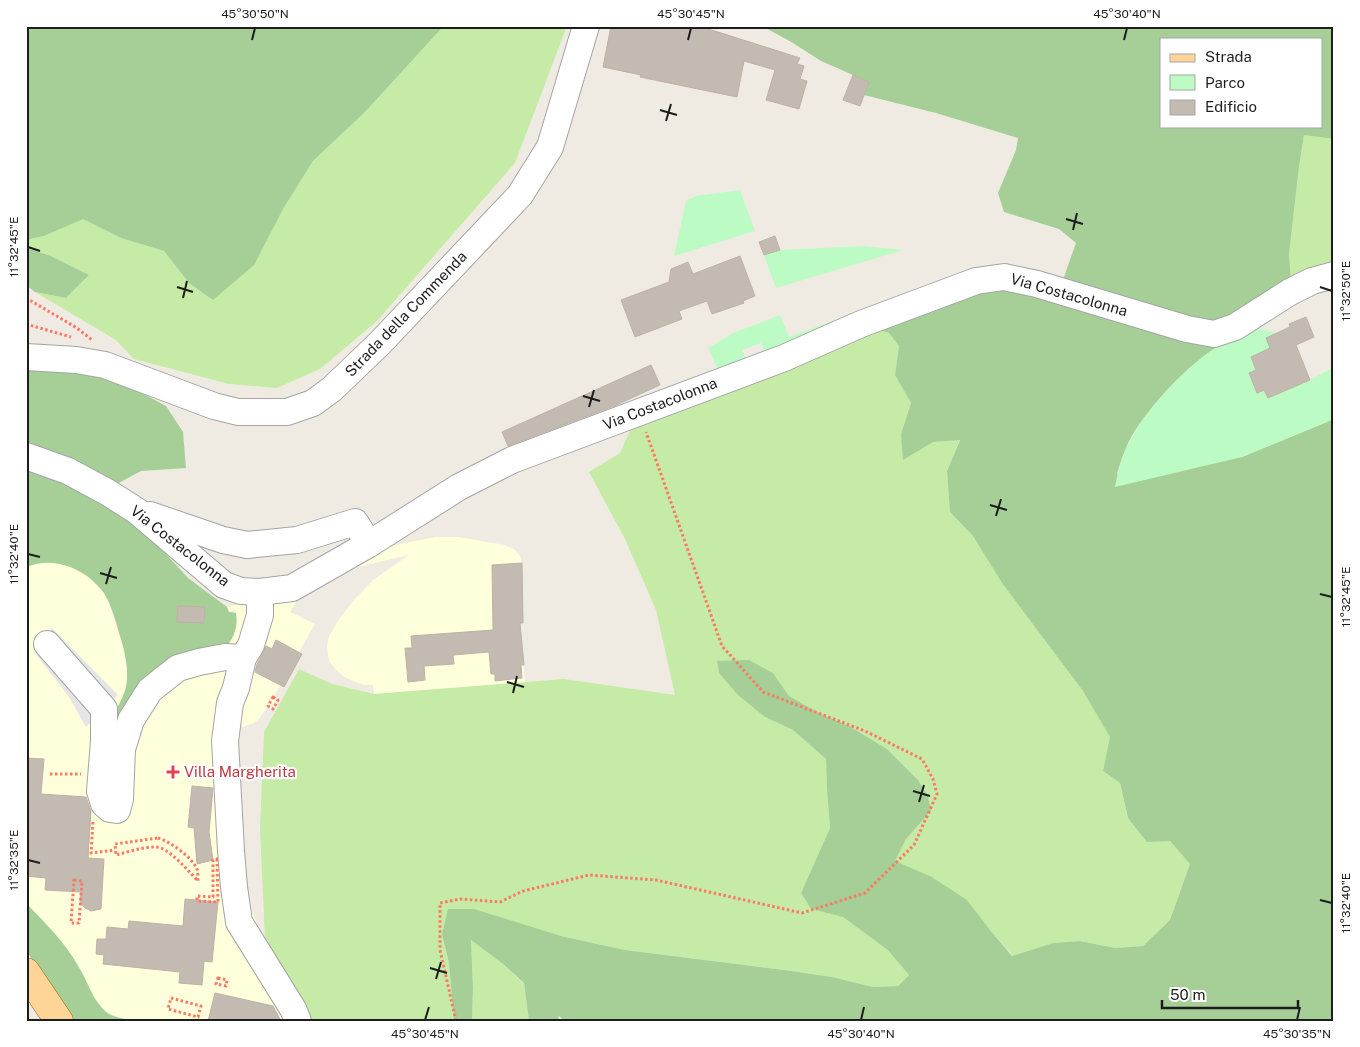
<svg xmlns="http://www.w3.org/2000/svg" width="1360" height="1047" viewBox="0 0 1360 1047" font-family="'Public Sans',sans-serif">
<rect width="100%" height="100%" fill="#efebe2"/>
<path fill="#feffdb" d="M436,537H458L505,545L515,550L520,556L522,564L523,623L520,624L525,683L374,694L373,685H363L346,678L336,670L329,661L327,646L329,636L340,618L354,600L373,580L409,555L358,567L298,599L290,612L315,624L299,652L302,654L284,687L280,686L274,697L278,700L273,709L268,706L259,719L254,723L242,727H232L249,905L259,928L309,1021H136L122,1018L107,1013L96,1001L78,964L58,938L26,903V567L40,563L49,562L69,566L89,577L104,593L109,603L124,648L128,676L127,686L123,695L117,736L236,629L237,621L235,610L228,612L227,607L272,596L384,547Z"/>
<g fill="#c6eba6">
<path d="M441,26H567L515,163L377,321L320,369L277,388L229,384L134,359L116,340L35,292L66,298L89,275L51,256L26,248V240L44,236L83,218L121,238L164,251L189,283L283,209L313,161L365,112L441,29Z"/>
<path d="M1304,135L1334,139V270L1291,282L1289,254L1299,167Z"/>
<path d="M866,326L889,333L899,346L895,375L911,403L901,434L904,459L933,442L960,439L947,471L950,512L973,536L1002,583L1083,691L1111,738L1103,771L1120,783L1128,819L1170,841L1190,864L1170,920L1143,946L1115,948L1080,941L1053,943L1013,956L990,930L930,876L894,861L906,839L931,811L928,796L918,780L887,749L849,726L821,714L789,696L773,673L718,661L719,673L765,717L793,730L826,759L827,790L830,828L801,893L811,909L843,917L888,949L909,975L898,986L873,987L832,977L784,970L625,950L561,936L449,909L442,934L449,963L454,1021H309L265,939L260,829L264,732L299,669L332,684L374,694L564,679L675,695L656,610L625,539L589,472L620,453L632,426Z"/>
<path d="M471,940L503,964L524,984L529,1021H472L473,987Z"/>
</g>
<g fill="#a5cf96" fill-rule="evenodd">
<path d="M26,26H441V29L365,112L313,161L283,209L254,265L213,300L189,283L164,251L121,238L83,219L44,236L26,240Z"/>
<path d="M762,26H1334V139L1304,135L1299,167L1289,254L1291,282C1268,303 1246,324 1223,344C1193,369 1161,393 1138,426C1128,440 1122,457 1117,474L1242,457L1334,419V1021H565L559,1016L558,1021H529L524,983L503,964L471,940L473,987L472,1021H454L449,963L442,934L448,909H474L561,936L625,950L784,970L832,977L873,987L898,986L909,975L888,950L843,917L811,909L801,893L830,828L827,790L826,759L793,730L765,717L738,695L719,673L717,661L749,660L773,673L789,696L821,714L849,726L887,749L918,780L928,796L931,811L906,839L895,861L930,876L967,900L990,930L1012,956L1053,943L1080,941L1115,948L1143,946L1170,920L1190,864L1170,841L1147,842L1128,818L1120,783L1103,771L1110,737L1083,691L1002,583L973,536L950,512L947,471L960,440L933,442L903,460L901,434L911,403L895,375L899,346L889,333L861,324L976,281L1059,291L1076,243L1059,229L1004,212L998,193L1016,150L1018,138L936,113L864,95L869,82L821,61L793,43ZM1161,39H1321V126H1161Z"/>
<path d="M26,248L51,256L89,275L66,298L35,292L26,285Z"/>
<path d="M26,368L66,370L114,378L166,406L183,432L186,468L141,471L115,485L134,519L188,578L227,607L229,612L236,613C238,628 234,638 224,650L119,728L114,714C120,702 127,691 127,678C128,664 124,649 120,636C116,622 112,606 104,593C87,569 54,555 26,567Z"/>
<path d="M26,903C45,923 65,942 78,966C88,981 92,1000 106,1012C114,1018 126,1019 136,1021H72L26,950Z"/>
</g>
<g fill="#bdfbc4">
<path d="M740,190L755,231L674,256L686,201L696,196Z"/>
<path d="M864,246L903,250L776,288L764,255L780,250Z"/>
<path d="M1012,264L765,352L761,343L742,350L746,360L718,370L708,348L733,333L780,315L789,337L960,274Z"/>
<path d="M1252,327L1277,333L1266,338L1270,348L1251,357L1256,370L1249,373L1257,392L1264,390L1268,398L1310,380L1334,367V419L1242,457L1115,487C1118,470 1123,452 1132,437C1149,405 1188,365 1218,346C1229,339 1241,333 1252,327Z"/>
</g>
<path fill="#e5e5e5" d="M52,628L118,695L86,727L69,697L35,653Z"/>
<g fill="#c3bab2" stroke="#c1b1a4">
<path d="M611,26H699L800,58L797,64L804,66L800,79L807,81L799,109L766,100L775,70L744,61L737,97L640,77L641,75L603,67Z"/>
<path d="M853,75L869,82L860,106L843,100Z"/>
<path d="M775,236L780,250L764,255L759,242Z"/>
<path d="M740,256L755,296L743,301L744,303L712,314L707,301L679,311L682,319L635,337L621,300L669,282L671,269L688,262L693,274Z"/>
<path d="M1306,317L1314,337L1296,345L1310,380L1268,398L1264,390L1257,393L1249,373L1256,370L1251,357L1270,348L1266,338L1290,327L1289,324Z"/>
<path d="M651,365L660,385L614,406L508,446L502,432Z"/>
<path d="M522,563L523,623H520L524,665H521L522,678L495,681V674H491L489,652L453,655L454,664L424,666L425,680L408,682L405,648H412L411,636L493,630L492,565Z"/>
<path d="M178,606L205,607L204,623L177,622Z"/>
<path d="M276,640L302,654L284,687L255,672L257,664L266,646L272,649Z"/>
<path d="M26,758L44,759L41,794L86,797L91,811L88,858L104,859L101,909L91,911L85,908L80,902L81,892L45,890L46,878L26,876Z"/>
<path d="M192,786L213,788L209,832L213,860L197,864L194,828L188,827Z"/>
<path d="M185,899L218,902L212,962L204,961L202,985L179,983L180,972L103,964L104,955L96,954L97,939H106L107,927L128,929L129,921L183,926Z"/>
<path d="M215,993L273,1006L281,1021H208Z"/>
</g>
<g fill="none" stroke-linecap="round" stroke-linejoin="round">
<defs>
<g id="minor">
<path d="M26,357L76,360L105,365L214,406L238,412H287L313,403L332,389L380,343L520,195L550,147L586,26"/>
<path d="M26,456L68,471L107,492L137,511L224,585L241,591L260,592L292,588L369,544L459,487L512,460L784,358L861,324L976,281L1004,277L1037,284L1187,329L1214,334L1235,327L1290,292L1312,281L1334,275"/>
<path d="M150,515L223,540L247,545L297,540L355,522L369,544"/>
<path d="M260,592V615L251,645L243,658L236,688L230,703L225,741L231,851L234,887L239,922L293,1009L298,1021"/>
<path d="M47,644L104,709V741L100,791L104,804L110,809L117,810L120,799L122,749L131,720L150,690L178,668L199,662L225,657L243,658"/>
</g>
<path id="major" d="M26,972L59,1021"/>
</defs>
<use href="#minor" stroke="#a4a4a4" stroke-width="28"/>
<use href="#major" stroke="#966800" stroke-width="29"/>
<g stroke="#fe7864" stroke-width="3" stroke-dasharray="2.5 2.5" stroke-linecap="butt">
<path d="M26,298L77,328L92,340"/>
<path d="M26,324L71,337"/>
<path d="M273,697L278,700L273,709L268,706Z"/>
<path d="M50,774H81"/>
<path d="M93,822L91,853L115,850"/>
<path d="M158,838C169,841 192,857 197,869C198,872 198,877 198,881C189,872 168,846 155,847C142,847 128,852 116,855L115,844Z"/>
<path d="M217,859L218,902L197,901V896L213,897V860Z"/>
<path d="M74,880L82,881L79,923H71Z"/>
<path d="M218,978L227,980L226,986L216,984Z"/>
<path d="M171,998L201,1006L198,1017L168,1009Z"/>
<path d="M456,1021L440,950V903L460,899L500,902L523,891L589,875L656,880L802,913L865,893L914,845L937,794L933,779L922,759L865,731L763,692L722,646L646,432"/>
</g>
<use href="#minor" stroke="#fff" stroke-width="26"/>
<use href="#major" stroke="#fed597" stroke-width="28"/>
</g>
<path fill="none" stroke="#1d1d1d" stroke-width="2" d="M252,40L255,28M688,40L691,28M1124,40L1127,28M660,110L677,115M666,121L671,104M1066,219L1083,224M1073,230L1077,213M28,247L40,251M177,287L193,292M1320,287L1332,291M183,298L187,281M583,396L600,401M589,407L594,390M990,505L1007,510M996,516L1001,499M28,554L40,557M100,573L117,578M106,584L111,567M1320,594L1332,597M507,682L524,687M513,693L517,676M913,791L930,796M919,802L924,785M28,860L40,863M1320,900L1332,903M430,968L447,973M436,979L441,962M425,1020L429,1007M861,1020L864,1007M1297,1020L1300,1007"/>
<path fill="#e0444e" stroke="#fff" stroke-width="2" d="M170.5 764.5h5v5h5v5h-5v5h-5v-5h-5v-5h5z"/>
<g text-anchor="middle" stroke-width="4.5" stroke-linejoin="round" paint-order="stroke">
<g font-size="15" fill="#1d1d1d" stroke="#fff">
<text transform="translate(1069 295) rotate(16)" y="5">Via Costacolonna</text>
<text transform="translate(406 314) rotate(-46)" y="5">Strada della Commenda</text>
<text transform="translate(660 404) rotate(-21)" y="5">Via Costacolonna</text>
<text transform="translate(180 546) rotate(38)" y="5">Via Costacolonna</text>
</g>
<g font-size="15" fill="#be3a42" stroke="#fff" text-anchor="start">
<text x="184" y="777">Villa Margherita</text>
</g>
</g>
<rect width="1360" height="1047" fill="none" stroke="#ffffff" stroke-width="55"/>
<rect x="1160" y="38" width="162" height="90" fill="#ffffff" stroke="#a5a5a5"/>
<rect x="1170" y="54" width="25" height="8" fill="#fed597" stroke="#a5a5a5"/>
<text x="1205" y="62" font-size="15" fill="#1d1d1d">Strada</text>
<rect x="1170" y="75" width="25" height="15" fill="#bdfbc4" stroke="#a5a5a5"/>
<text x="1205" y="88" font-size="15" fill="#1d1d1d">Parco</text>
<rect x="1170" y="100" width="25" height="15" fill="#c3bab2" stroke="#a5a5a5"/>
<text x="1205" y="112" font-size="15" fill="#1d1d1d">Edificio</text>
<path d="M1162 1000v8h136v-8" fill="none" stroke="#1d1d1d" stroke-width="2.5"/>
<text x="1170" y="1000" font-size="15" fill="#1d1d1d" stroke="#ffffff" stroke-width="4" paint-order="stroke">50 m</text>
<rect x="28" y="28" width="1304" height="992" fill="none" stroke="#1d1d1d" stroke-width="2"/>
<g font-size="12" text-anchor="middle" fill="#1d1d1d">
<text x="255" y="18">45°30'50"N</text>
<text x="691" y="18">45°30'45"N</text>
<text x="1127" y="18">45°30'40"N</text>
<text transform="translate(14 247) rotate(-90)" y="4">11°32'45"E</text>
<text transform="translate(1346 291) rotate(-90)" y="4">11°32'50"E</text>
<text transform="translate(14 554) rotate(-90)" y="4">11°32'40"E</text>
<text transform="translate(1346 597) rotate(-90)" y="4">11°32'45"E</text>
<text transform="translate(14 860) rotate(-90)" y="4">11°32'35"E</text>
<text transform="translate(1346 903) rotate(-90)" y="4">11°32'40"E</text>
<text x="425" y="1038">45°30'45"N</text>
<text x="861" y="1038">45°30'40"N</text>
<text x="1297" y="1038">45°30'35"N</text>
</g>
</svg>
